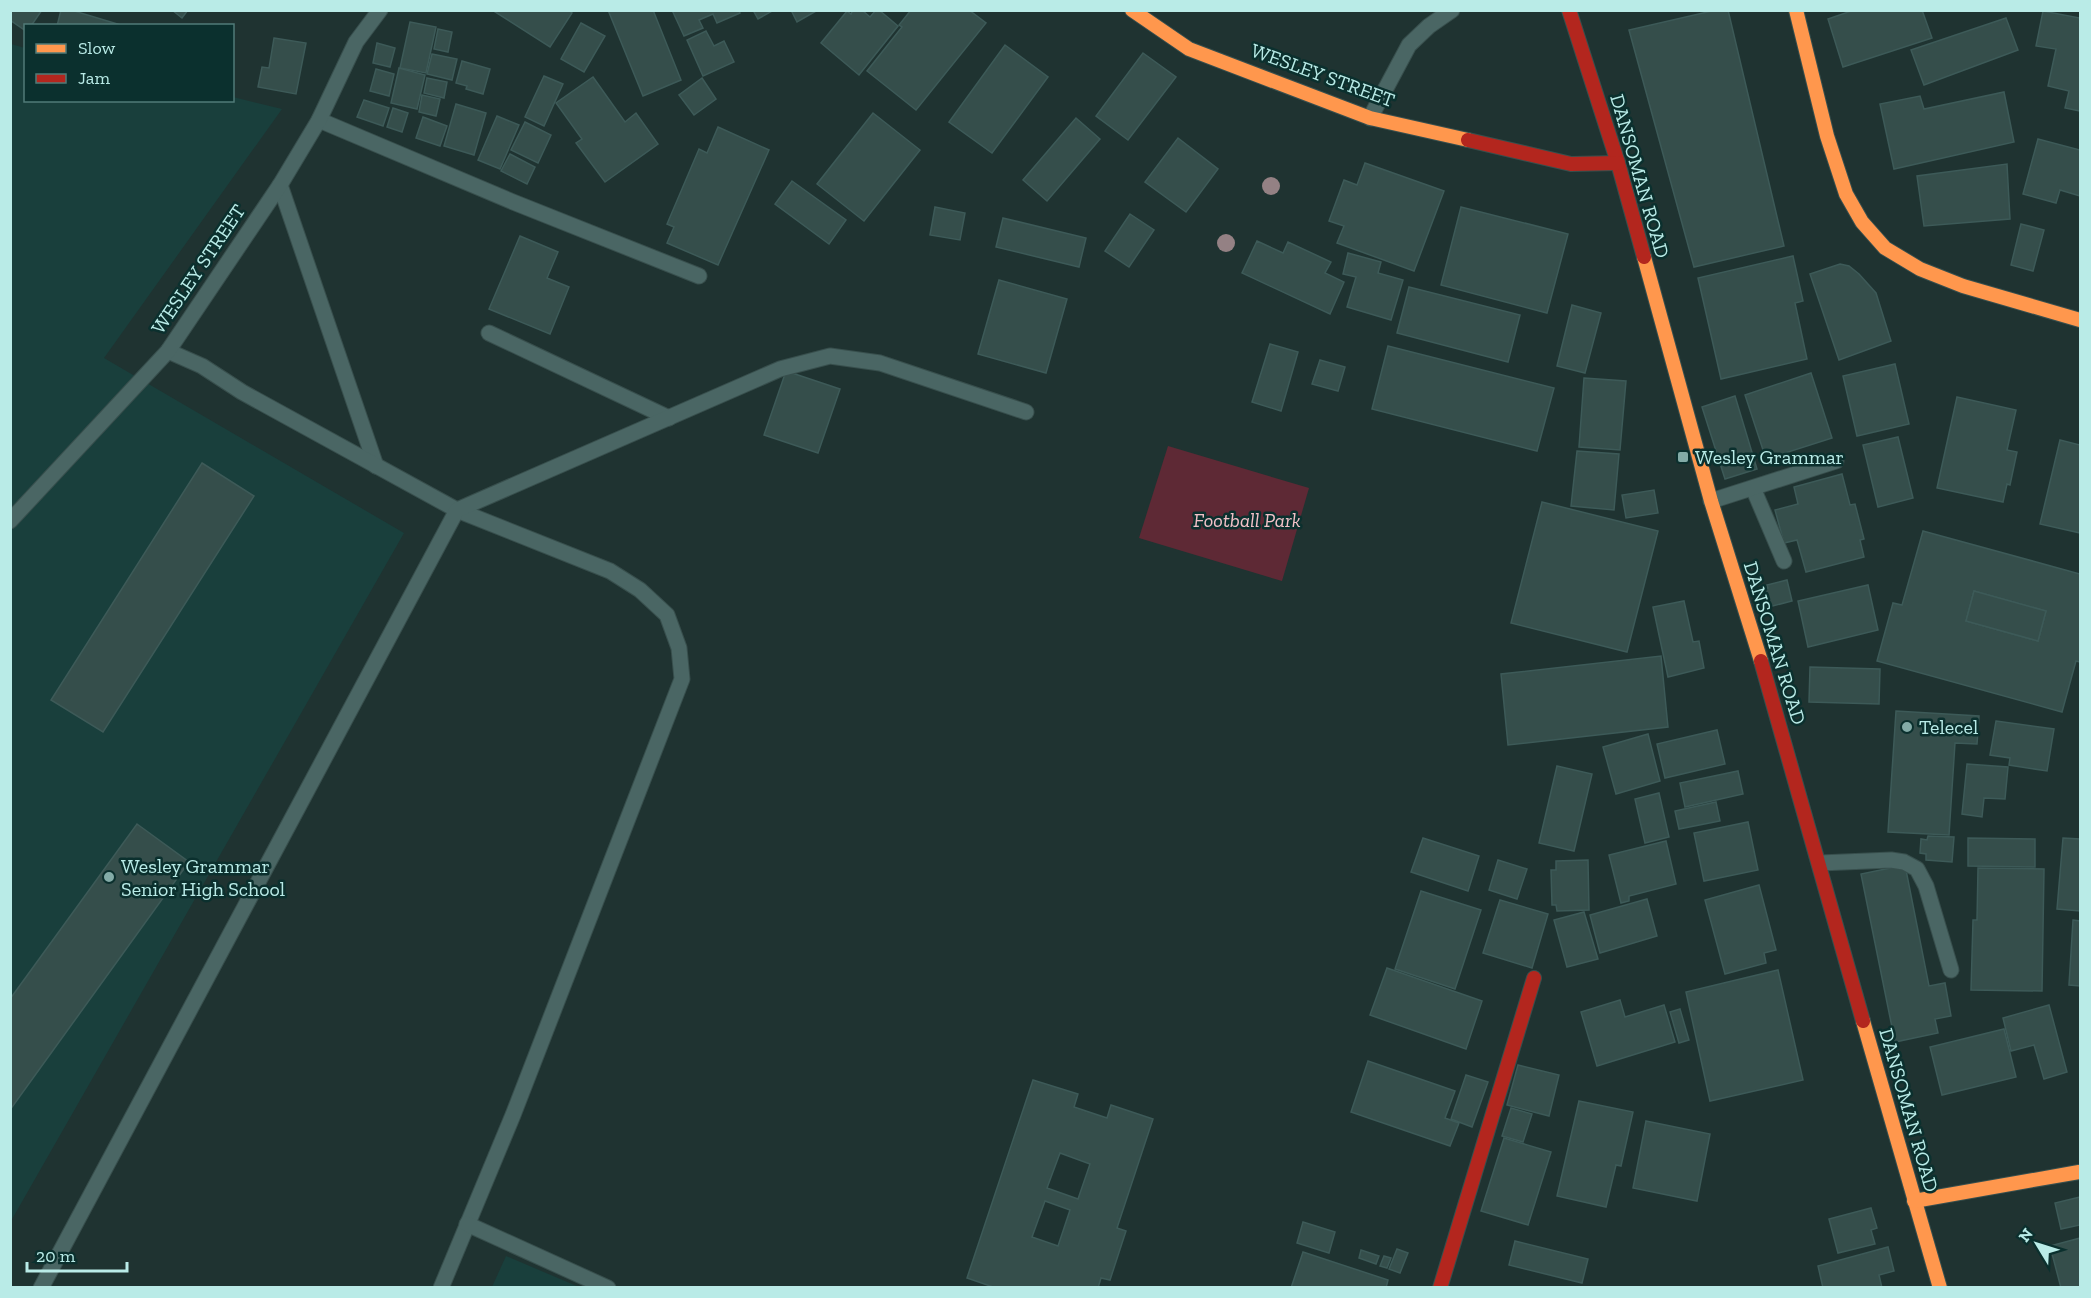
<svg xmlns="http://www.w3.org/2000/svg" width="2091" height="1298" viewBox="0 0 2091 1298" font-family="'Zilla Slab',serif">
<rect width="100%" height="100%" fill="#1f3331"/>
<g fill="#193f3c">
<path d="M11,44L25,48L26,100H232L233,97L282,109L104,358L404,533L11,1221Z"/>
<path d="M506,1256L579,1287H492Z"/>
</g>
<path fill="#5e2935" d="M1168,446L1309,488L1282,581L1139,538Z"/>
<g fill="#354e4b" stroke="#3d5a58" stroke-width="1.5" fill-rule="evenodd">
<path d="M10,10H42L31,26H26V31L10,20Z"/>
<path d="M61,10H71L124,26H57Z"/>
<path d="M172,10H188L182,18Z"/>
<path d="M492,10H568L572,13L550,47Z"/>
<path d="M608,10H653L681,80L643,96Z"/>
<path d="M672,10H739L740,13L717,23L713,14L699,20L703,28L684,36Z"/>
<path d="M753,10H774L758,19Z"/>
<path d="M791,10H818L797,22Z"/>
<path d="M853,10H862L870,17L876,10H879L898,26L859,75L821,43L847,11L851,14Z"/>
<path d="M911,10H969L986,23L916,110L867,71L902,27L899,25Z"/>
<path d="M1716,10H1728L1784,246L1694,267L1629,30Z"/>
<path d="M1854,10H1922L1932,38L1843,67L1828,19Z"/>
<path d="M2043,11L2080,18V111L2065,108L2069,91L2048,86L2056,49L2036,46Z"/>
<path d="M2006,18L2018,50L1924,85L1911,50Z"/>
<path d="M410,22L436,27L426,73L400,68Z"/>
<path d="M581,23L605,36L584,72L561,59Z"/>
<path d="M438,29L452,32L448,52L434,49Z"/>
<path d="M706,31L714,46L724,41L734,62L703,76L687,40Z"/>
<path d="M274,38L306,43L296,94L258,87L262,67L269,68Z"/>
<path d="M377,43L395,48L390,67L373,63Z"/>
<path d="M1005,45L1048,77L992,153L949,122Z"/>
<path d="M1143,53L1176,77L1128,140L1096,116Z"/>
<path d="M432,54L457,59L452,80L427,74Z"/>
<path d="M462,61L490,69L483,94L466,89L467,86L456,83Z"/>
<path d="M399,68L425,75L417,109L391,103Z"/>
<path d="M376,69L394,74L389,96L370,91Z"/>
<path d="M544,76L563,84L544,126L525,117Z"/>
<path d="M593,77L625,122L636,113L658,144L605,182L576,143L582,139L556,103Z"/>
<path d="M427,78L447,82L444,98L424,93Z"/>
<path d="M702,78L716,99L694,115L679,95Z"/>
<path d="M2004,92L2014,142L1894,169L1880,104L1920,96L1924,109Z"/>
<path d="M422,95L440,99L436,116L419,112Z"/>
<path d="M364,100L389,108L383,126L357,117Z"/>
<path d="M456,104L486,113L474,155L444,146Z"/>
<path d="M393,108L408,113L402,132L387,127Z"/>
<path d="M873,113L920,150L864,221L817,184Z"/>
<path d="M497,116L519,125L500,169L478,160Z"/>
<path d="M423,117L447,126L440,146L416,138Z"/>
<path d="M1076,118L1100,139L1047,201L1023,180Z"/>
<path d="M525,122L551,135L538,163L511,150Z"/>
<path d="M718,127L769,150L718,265L667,243L674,227L667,224L699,149L707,153Z"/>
<path d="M1178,138L1218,169L1186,212L1145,182Z"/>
<path d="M2038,139L2080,150V196L2060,190L2056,203L2023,194Z"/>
<path d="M510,154L535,167L527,184L501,171Z"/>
<path d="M1365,163L1444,191L1414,271L1337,243L1344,226L1329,221L1344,180L1357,185Z"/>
<path d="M2007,164L2010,219L1924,226L1917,176Z"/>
<path d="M792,181L846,220L829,244L775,204Z"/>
<path d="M935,207L965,213L960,240L930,235Z"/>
<path d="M1461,207L1568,234L1547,313L1441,285Z"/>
<path d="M1130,214L1154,230L1129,267L1105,251Z"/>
<path d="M1003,218L1086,238L1079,267L996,247Z"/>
<path d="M2021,224L2044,230L2033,271L2011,265Z"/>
<path d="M520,236L558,252L547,278L569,287L550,334L489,309Z"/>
<path d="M1257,241L1283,253L1288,242L1331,262L1325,273L1344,282L1330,314L1242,273Z"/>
<path d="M1348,253L1381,262L1378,273L1403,280L1391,320L1347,307L1356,277L1343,274Z"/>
<path d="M1793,256L1803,301L1795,303L1807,359L1721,379L1698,278Z"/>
<path d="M1840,264L1849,266L1859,274L1876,293L1891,341L1839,360L1810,274Z"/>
<path d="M999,280L1067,299L1046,373L978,354Z"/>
<path d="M1409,287L1520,315L1508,362L1397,333Z"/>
<path d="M1572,305L1601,313L1585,373L1557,366Z"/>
<path d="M1270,344L1298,352L1281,411L1252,402Z"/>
<path d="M1388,346L1554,388L1537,451L1372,409Z"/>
<path d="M1320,360L1345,367L1338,391L1312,384Z"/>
<path d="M1895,364L1909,424L1857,436L1843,376Z"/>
<path d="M786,371L840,389L818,453L764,435Z"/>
<path d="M1811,373L1832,438L1766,459L1745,395Z"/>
<path d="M1584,378L1626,381L1620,450L1579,447Z"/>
<path d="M1735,396L1757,469L1725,479L1702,407Z"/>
<path d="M1957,397L2016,410L2007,450L2017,452L2010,485L2007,484L2003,502L1937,488Z"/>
<path d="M1898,437L1913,498L1878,507L1863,445Z"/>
<path d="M2060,440L2080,445V533L2040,524Z"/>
<path d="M1577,451L1619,454L1614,510L1571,506Z"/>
<path d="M202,463L254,496L103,732L51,700Z"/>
<path d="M1842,474L1850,505L1855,504L1864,539L1860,540L1864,557L1806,572L1797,540L1784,543L1775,510L1798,504L1794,487Z"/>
<path d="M1654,490L1658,513L1626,518L1622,495Z"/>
<path d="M1542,502L1658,531L1627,652L1511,623Z"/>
<path d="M1923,531L2080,574V662L2076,661L2062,712L1877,661L1893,603L1902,605ZM1974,591L2046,611L2038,641L1966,621Z"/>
<path d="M1787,580L1792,601L1761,609L1756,592L1768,588L1767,585Z"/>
<path d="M1868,585L1878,630L1808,647L1798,601Z"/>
<path d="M1974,591L2046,611L2038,641L1966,621Z"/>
<path d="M1684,601L1693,642L1699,641L1704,668L1668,677L1653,607Z"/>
<path d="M1661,656L1668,727L1508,745L1501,674Z"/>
<path d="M1810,667L1880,669L1879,704L1809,702Z"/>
<path d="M1896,711L1979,716L1977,744L1955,743L1949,835L1888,832Z"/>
<path d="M1996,721L2054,729L2047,771L2009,765L2010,758L1990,755Z"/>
<path d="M1717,730L1725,764L1665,778L1657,744Z"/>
<path d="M1648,734L1660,781L1616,794L1603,747Z"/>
<path d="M1967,764L2008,767L2005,799L1984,798L1982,817L1962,814Z"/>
<path d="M1557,766L1592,774L1574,851L1539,843Z"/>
<path d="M1738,771L1743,794L1685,807L1680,783Z"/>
<path d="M1659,793L1669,837L1645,843L1635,799Z"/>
<path d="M1716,802L1720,821L1679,829L1675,811Z"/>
<path d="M1748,822L1758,870L1704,881L1694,833Z"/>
<path d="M137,824L189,862L10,1110V999Z"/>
<path d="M1928,836L1954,837L1952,862L1926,860V854L1920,853L1921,839L1927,840Z"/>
<path d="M1423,838L1479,856L1468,891L1411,872Z"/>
<path d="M1968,838L2035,839V867L1968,866Z"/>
<path d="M2063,838L2080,839V911L2057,909Z"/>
<path d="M1666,841L1676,884L1629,896V901L1621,903L1609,855Z"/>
<path d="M1498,860L1527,869L1517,899L1489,890Z"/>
<path d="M1588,860L1589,910L1557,911L1556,905H1552L1551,870H1556V861Z"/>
<path d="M1905,865L1929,986L1945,983L1951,1016L1935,1019L1938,1033L1895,1042L1861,874Z"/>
<path d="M1978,868L2044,869L2042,991L1971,990L1973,920H1977Z"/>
<path d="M1759,885L1776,950L1764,953L1766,963L1725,974L1705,900Z"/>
<path d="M1421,891L1481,910L1455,989L1395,969Z"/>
<path d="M1647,899L1657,936L1600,953L1590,915Z"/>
<path d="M1500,900L1548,914L1532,968L1483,953Z"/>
<path d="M1584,912L1598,959L1567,967L1554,920Z"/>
<path d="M2073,920L2080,921V986L2069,985Z"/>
<path d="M1387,968L1482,1001L1466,1049L1370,1015Z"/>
<path d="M1778,970L1803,1080L1710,1101L1686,992Z"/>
<path d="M1620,1000L1625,1017L1664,1005L1675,1042L1597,1066L1581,1012Z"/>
<path d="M2049,1005L2067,1072L2044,1079L2034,1045L2011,1051L2003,1018Z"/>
<path d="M1680,1009L1689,1040L1679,1043L1670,1012Z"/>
<path d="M2004,1029L2016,1077L1942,1095L1930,1047Z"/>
<path d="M1368,1061L1455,1091L1445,1118L1459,1123L1450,1146L1351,1112Z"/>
<path d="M1518,1065L1559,1075L1549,1116L1507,1105Z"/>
<path d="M1466,1075L1488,1082L1472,1127L1451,1119Z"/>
<path d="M1033,1080L1078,1094L1074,1107L1107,1118L1111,1105L1153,1119L1117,1228L1126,1231L1110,1280L1101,1278L1098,1288H996L967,1278ZM1060,1153L1090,1164L1078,1199L1047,1188ZM1045,1201L1070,1210L1058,1246L1032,1237Z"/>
<path d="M1579,1101L1633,1112L1621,1166L1616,1165L1606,1207L1557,1196Z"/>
<path d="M1511,1108L1532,1114L1523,1142L1502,1136Z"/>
<path d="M1646,1121L1710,1134L1697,1201L1633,1188Z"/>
<path d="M1504,1138L1551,1152L1528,1225L1481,1211Z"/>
<path d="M2080,1197V1225L2061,1229L2055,1203Z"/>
<path d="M1871,1208L1877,1228L1871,1230L1875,1244L1838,1253L1829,1219Z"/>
<path d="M1303,1222L1335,1232L1329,1253L1297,1243Z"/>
<path d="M2080,1238V1288H2061L2050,1246Z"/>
<path d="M1515,1241L1588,1259L1582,1283L1509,1265Z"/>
<path d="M1888,1247L1894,1271L1879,1275L1882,1288H1823L1818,1266Z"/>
<path d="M1397,1249L1408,1253L1400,1273L1389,1269Z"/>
<path d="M1361,1250L1379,1256L1376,1264L1359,1258Z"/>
<path d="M1303,1252L1388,1280L1386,1288H1291Z"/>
<path d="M1384,1256L1391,1258L1387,1268L1380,1266Z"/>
</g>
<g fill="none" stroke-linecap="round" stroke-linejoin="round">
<defs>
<g id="lane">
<path d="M1370,118L1409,45L1429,26L1452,10"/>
<path d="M319,120L513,202L699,276"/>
<path d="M280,185L376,466"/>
<path d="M489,333L669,418"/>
<path d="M168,351L202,366L242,392L457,510L610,571L640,590L667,615L679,648L682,679L513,1115L441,1288"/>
<path d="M1753,488L1784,561"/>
<path d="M1711,501L1836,461"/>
<path d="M10,521L168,351L280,185L319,120L356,42L380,10"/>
<path d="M1820,863L1891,860L1904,862L1917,869L1926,886L1951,970"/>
<path d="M467,1224L608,1288"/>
<path d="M41,1288L457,510L780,369L830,356L880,363L1026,412"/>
</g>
<g id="slow">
<path d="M1132,10L1189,49L1370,118L1468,140"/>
<path d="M1796,10L1827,136L1846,194L1862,222L1885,248L1920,269L1963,286L2080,320"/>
<path d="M1644,257L1711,501L1761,661"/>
<path d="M1863,1021L1940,1288"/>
<path d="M1914,1201L2079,1172"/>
</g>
<g id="jam">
<path d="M1569,10L1618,163L1644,257"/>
<path d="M1468,140L1571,164L1618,163"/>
<path d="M1761,661L1863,1021"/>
<path d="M1440,1288L1534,978"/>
</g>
</defs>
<use href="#lane" stroke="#384f4d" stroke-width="17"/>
<use href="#slow" stroke="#384f4d" stroke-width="16"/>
<use href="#jam" stroke="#384f4d" stroke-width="16"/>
<use href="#lane" stroke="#4a6664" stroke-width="15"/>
<use href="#slow" stroke="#ff974d" stroke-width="14"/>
<use href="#jam" stroke="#b3261e" stroke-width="14"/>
</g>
<g fill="#948184">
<circle cx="1271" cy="186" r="9"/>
<circle cx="1226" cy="243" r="9"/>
</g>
<g fill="#83aba7" stroke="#0b302e" stroke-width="2">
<rect x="1677" y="451" width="12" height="12" rx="3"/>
<circle cx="1907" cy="727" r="6"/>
<circle cx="109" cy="877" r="6"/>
</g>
<g text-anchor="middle" stroke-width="5" stroke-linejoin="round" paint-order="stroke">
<g font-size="20" fill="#b9ebe7" stroke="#0b302e">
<text transform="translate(1323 75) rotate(20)" y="7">WESLEY STREET</text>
<text transform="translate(1640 176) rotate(74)" y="7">DANSOMAN ROAD</text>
<text transform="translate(198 269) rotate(-56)" y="7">WESLEY STREET</text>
<text transform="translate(1775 643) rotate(73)" y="7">DANSOMAN ROAD</text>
<text transform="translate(1909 1110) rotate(74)" y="7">DANSOMAN ROAD</text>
</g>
<g font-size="20" fill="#b9ebe7" stroke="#0b302e" text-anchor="start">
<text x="1695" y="464">Wesley Grammar</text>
<text x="1919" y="734">Telecel</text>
<text x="121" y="873">Wesley Grammar<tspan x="121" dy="23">Senior High School</tspan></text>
</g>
<g font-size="20" font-style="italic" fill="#f3c1c8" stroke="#0b302e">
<text x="1247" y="527">Football Park</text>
</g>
</g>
<rect width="2091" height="1298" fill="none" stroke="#b9ebe7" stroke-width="24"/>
<rect x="24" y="24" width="210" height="78" fill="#0b302e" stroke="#517b78" stroke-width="1.5"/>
<rect x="36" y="44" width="30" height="9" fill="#ff974d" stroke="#517b78" stroke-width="1.5"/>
<text x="78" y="54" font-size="18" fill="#b9ebe7">Slow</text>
<rect x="36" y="74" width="30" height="9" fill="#b3261e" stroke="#517b78" stroke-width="1.5"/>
<text x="78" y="84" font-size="18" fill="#b9ebe7">Jam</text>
<g transform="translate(2037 1244) rotate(308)" stroke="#0b302e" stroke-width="4.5" paint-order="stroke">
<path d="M0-4.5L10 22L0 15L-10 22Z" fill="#b9ebe7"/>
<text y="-9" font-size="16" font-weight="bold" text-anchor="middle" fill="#b9ebe7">N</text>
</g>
<path d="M27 1262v9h100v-9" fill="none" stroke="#b9ebe7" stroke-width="3"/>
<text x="36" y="1262" font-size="18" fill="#b9ebe7" stroke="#0b302e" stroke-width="4.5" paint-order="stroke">20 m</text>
</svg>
